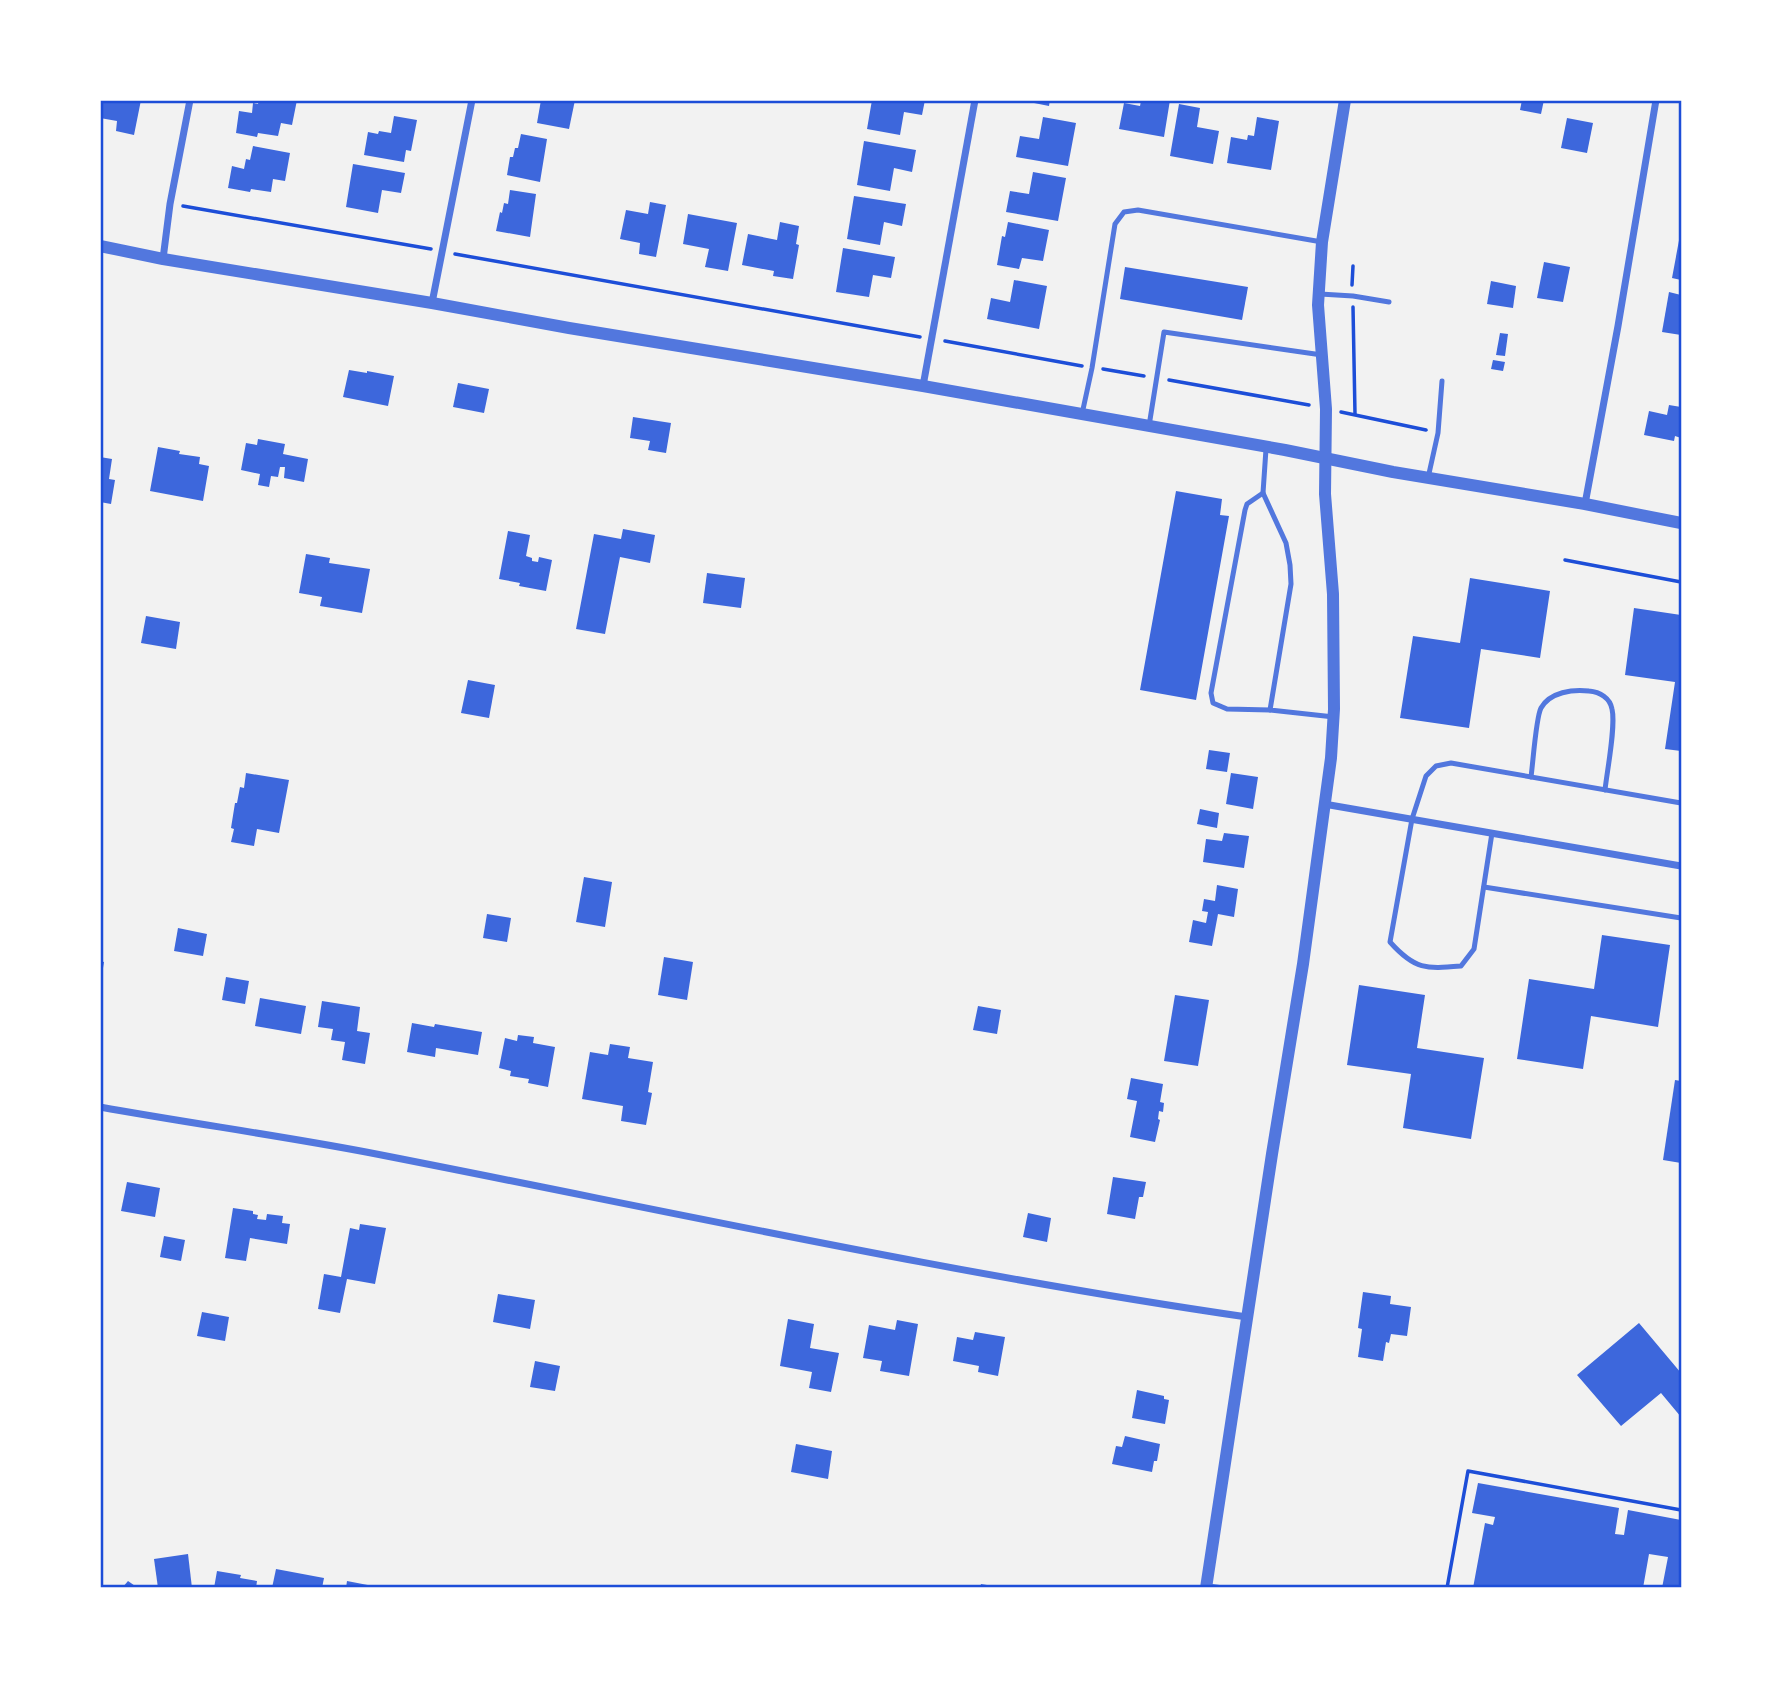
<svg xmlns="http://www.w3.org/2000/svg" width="1781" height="1688" viewBox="0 0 1781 1688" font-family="Overpass,sans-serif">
<rect width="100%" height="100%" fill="#f2f2f2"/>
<g fill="#3d67dc">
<path d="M101,100H141L134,135L116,131L117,121L100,118Z"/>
<path d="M259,100H297L292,125L281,123L278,136L258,133L257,137L236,133L239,111L252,113L253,103L258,104Z"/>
<path d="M541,100H575L569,129L537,123Z"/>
<path d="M872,100H925L922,115L904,112L900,135L867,129Z"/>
<path d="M1024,100H1050L1049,106L1024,101Z"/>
<path d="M1147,100H1170L1164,137L1119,129L1124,103L1140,106L1141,101L1146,102Z"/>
<path d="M1522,100H1544L1541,114L1520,110Z"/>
<path d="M1179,104L1200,108L1197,127L1219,131L1213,164L1170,156Z"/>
<path d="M394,116L417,120L411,151L406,150L404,162L364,155L368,132L378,134L379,131L391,133Z"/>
<path d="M1043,117L1076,123L1068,166L1016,157L1020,136L1039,139Z"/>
<path d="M1257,117L1279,121L1271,170L1227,163L1231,137L1247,140L1248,135L1254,136Z"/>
<path d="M1567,118L1593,123L1587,153L1561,148Z"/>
<path d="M521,134L547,139L540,182L507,175L510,157H513L515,148H518Z"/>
<path d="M864,141L916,150L912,172L894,168L890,191L857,185Z"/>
<path d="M253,146L290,153L285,181L273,179L271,192L251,189L250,192L228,188L232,166L244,169L246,159L250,160Z"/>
<path d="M353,164L405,173L401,193L382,190L378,213L346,207Z"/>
<path d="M1033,172L1066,178L1058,221L1006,212L1010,191L1029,194Z"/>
<path d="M510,190L536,194L530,237L496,231L500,212L502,213L504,203L508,204Z"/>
<path d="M854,196L906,204L902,226L884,222L880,245L847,239Z"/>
<path d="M650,202L666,205L656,257L639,254L640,243L620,239L626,210L648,214Z"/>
<path d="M688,214L737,223L728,271L705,267L709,249L683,244Z"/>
<path d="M780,222L799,226L796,244L799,245L793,279L773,276L774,271L742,265L748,234L777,240Z"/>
<path d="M1008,222L1049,230L1043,261L1022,258L1019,269L997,265L1002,236L1005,237Z"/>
<path d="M1680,235H1681V280L1672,278Z"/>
<path d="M843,248L895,257L891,278L873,275L869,297L836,292Z"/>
<path d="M1544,262L1570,267L1563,302L1537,298Z"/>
<path d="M1125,267L1248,287L1242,320L1120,299Z"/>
<path d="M1014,280L1047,286L1039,329L987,319L991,298L1010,302Z"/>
<path d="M1491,281L1516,286L1513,308L1487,304Z"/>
<path d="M1669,292L1681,295V335L1662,332Z"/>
<path d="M1500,333L1508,334L1505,356L1496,355Z"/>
<path d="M1493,360L1505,362L1503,371L1491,369Z"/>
<path d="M349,370L367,373V371L394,376L388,406L343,397Z"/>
<path d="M458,383L489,389L484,413L453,407Z"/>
<path d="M1669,405L1681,407V438L1675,436L1674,441L1644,435L1649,411L1667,415Z"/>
<path d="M633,417L671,423L666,453L648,450L650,441L630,438Z"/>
<path d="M258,439L285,444L283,454L308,459L304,482L284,478L285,467H280L278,477L271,476L269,487L258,485L260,474L241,470L246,443L257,445Z"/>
<path d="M158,447L180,451L179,454L200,457L199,464L209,466L203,501L150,491Z"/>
<path d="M100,457L112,459L109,479L115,480L111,504L100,502Z"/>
<path d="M1176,491L1222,499L1220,515L1229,516L1196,700L1140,690Z"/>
<path d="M623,529L655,535L650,563L620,557L605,634L576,629L594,534L621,539Z"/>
<path d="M508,531L530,535L526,556L532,558V561L538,562L539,557L552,560L546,591L519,586L520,583L499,579Z"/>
<path d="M306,554L330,558L329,563L370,569L362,613L320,606L322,597L299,593Z"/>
<path d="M707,573L745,578L741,608L703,603Z"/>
<path d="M1470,578L1550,591L1540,658L1481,649L1469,728L1400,718L1413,636L1460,643Z"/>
<path d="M1634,608L1681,615V751L1665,749L1675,682L1625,675Z"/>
<path d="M146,616L180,622L176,649L141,643Z"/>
<path d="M468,680L495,685L489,718L461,713Z"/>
<path d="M1209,750L1230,753L1227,772L1206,769Z"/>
<path d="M246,773L289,780L279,833L257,829L254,846L231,842L234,829L231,828L235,803H237L240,787L244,788Z"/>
<path d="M1231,773L1258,777L1253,809L1226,804Z"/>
<path d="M1200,809L1219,813L1217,828L1197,824Z"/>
<path d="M1224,833L1249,836L1244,868L1203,862L1206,839L1222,841Z"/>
<path d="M584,877L612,882L605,927L576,922Z"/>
<path d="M1217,885L1238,889L1234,917L1218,914L1212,946L1189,942L1193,920L1206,923L1208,912L1202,911L1204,899L1215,901Z"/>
<path d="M487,914L511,918L507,942L483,938Z"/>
<path d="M178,928L207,934L203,956L174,951Z"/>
<path d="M1602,935L1670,945L1658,1027L1591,1016L1583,1069L1517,1059L1529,979L1594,989Z"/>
<path d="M664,957L693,962L687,1000L658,995Z"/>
<path d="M100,961L104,962L101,980H100Z"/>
<path d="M226,977L249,981L245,1004L222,1000Z"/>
<path d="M1359,985L1425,995L1417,1048L1484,1058L1471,1139L1403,1128L1411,1074L1347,1065Z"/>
<path d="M1175,995L1209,1000L1198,1066L1164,1061Z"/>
<path d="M260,998L306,1006L301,1034L255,1026Z"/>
<path d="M322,1001L360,1007L357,1031L370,1033L365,1064L342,1060L345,1042L331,1040L333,1029L318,1027Z"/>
<path d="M978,1006L1001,1010L997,1034L973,1030Z"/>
<path d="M412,1023L434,1027L435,1024L482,1032L478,1055L436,1048L435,1057L407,1052Z"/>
<path d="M518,1035L534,1037L533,1043L555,1047L548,1087L528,1083L529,1079L510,1076L511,1071L499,1068L505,1038L517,1041Z"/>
<path d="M610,1044L630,1047L628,1058L653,1062L648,1092L652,1093L646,1125L621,1121L623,1106L582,1099L590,1052L608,1055Z"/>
<path d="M1131,1078L1163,1084L1160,1102L1164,1103L1163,1112L1159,1111L1158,1119L1160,1120L1155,1142L1130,1137L1137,1101L1127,1099Z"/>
<path d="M1675,1080L1681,1081V1163L1663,1160Z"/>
<path d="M1113,1177L1146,1182L1143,1197H1139L1135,1219L1107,1214Z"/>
<path d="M127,1182L160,1188L155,1217L121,1211Z"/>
<path d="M233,1208L253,1211V1214L258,1215L257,1219L266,1220L267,1214L283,1216L282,1223L290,1224L287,1244L250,1238L246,1261L225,1258Z"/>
<path d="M1028,1213L1051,1218L1047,1242L1023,1237Z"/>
<path d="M360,1224L386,1228L375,1284L347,1279L340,1313L318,1309L324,1274L341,1277L350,1228L359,1230Z"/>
<path d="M164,1236L185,1240L181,1261L160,1257Z"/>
<path d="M1363,1292L1391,1296L1390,1304L1411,1307L1407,1336L1391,1334L1389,1343L1386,1342L1383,1361L1358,1357L1362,1329L1358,1328Z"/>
<path d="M498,1294L535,1300L530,1329L493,1322Z"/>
<path d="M202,1312L229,1317L225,1341L197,1336Z"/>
<path d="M788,1319L814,1324L810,1348L839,1353L831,1392L809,1388L812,1372L780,1366Z"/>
<path d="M897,1320L918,1324L909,1376L880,1371L882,1361L863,1358L869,1325L895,1330Z"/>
<path d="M1639,1323L1681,1373V1417L1661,1393L1621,1426L1577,1375Z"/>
<path d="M975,1332L1005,1337L998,1376L978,1372L979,1366L953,1361L957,1337L973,1340Z"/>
<path d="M535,1361L560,1366L555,1391L530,1387Z"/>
<path d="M1137,1390L1164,1396V1399L1169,1400L1165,1424L1132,1418Z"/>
<path d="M1125,1436L1160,1444L1157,1461H1154L1152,1472L1112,1464L1116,1446L1122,1447Z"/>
<path d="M796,1444L832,1451L828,1479L791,1472Z"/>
<path d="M1478,1483L1619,1508L1615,1534L1624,1535L1628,1510L1681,1520V1588H1662L1668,1557L1649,1554L1643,1588H1473L1485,1523L1493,1525L1495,1517L1472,1513Z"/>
<path d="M188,1554L192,1588H158L154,1559Z"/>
<path d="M276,1569L324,1578L322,1588H272Z"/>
<path d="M217,1571L241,1575L240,1578L257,1581L256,1588H214Z"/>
<path d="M128,1581L138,1588H122Z"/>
<path d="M347,1581L378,1587L377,1588H346Z"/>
<path d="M981,1584L999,1587V1588H980Z"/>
</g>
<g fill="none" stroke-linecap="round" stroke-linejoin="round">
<g stroke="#1d4ed8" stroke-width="3.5">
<path d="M183,206L431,249"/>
<path d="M455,254L920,337"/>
<path d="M1352,285L1353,266"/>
<path d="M1353,307L1355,414"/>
<path d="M945,341L1082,366"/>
<path d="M1103,369L1144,376"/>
<path d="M1169,380L1309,405"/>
<path d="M1341,412L1426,430"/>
<path d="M1565,560L1681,582"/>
<path d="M1447,1588L1468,1471L1681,1510"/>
</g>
<g stroke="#5277de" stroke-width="5">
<path d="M1320,294L1353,296L1389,302"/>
<path d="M1082,414L1092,368L1115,224L1124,212L1138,210L1322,242"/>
<path d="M1149,426L1164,332L1322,355"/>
<path d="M1266,449L1263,493L1286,543L1290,565L1291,584L1270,710L1334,717"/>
<path d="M1428,478L1438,433L1442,381"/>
<path d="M1263,493L1247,504L1245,510L1211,693L1213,703L1227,709L1270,710"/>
<path d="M1531,777C1533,763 1536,717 1541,708C1550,692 1573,689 1589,691C1600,692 1610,698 1612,709C1616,726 1607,771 1605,790"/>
<path d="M1492,833L1474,949L1461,966C1426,969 1415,970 1390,942L1412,819L1426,776L1436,766L1451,763L1681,803"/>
<path d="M1484,887L1681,918"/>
<path d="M1209,1586L1223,1588"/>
</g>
<g stroke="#5277de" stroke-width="7">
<path d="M163,259L170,204L190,100"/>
<path d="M432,303L472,100"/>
<path d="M923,386L975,100"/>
<path d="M1585,504L1618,326L1656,100"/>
<path d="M1324,804L1681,866"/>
<path d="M100,1107C188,1123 277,1135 366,1152C659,1209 951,1274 1247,1317"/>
</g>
<g stroke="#5277de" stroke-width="12">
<path d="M100,246L163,259L432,303L569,328L923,386L1285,450L1393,472L1585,504L1681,523"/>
<path d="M1206,1588L1272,1154L1303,964L1331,758L1334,709L1333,594L1325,494L1326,409L1318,305L1322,242L1345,100"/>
</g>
</g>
<rect width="1781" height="1688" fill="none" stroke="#ffffff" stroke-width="203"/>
<rect x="102" y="102" width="1578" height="1484" fill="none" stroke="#1d4ed8" stroke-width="2.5"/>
</svg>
